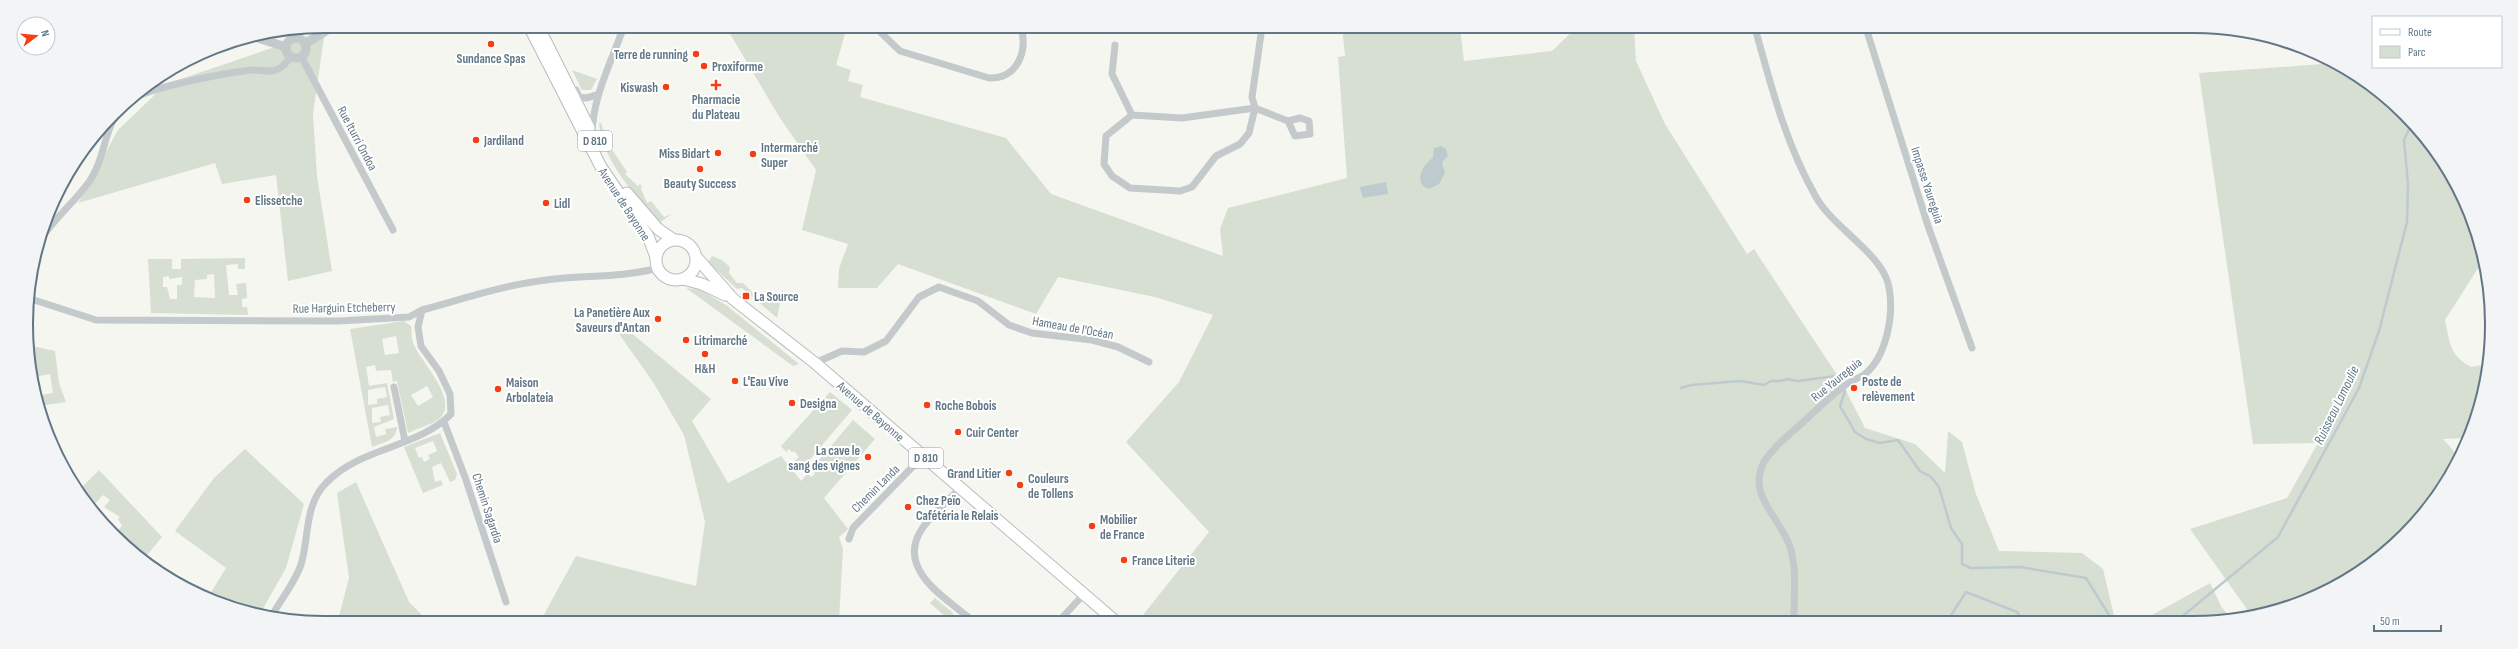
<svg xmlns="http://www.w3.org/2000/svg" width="2518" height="649" viewBox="0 0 2518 649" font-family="'Sofia Sans Condensed',sans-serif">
<rect width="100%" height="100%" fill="#f6f6f1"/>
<g fill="#d7ded2" fill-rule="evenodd">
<path d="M726,27H801L802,31L815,27H847L836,65L851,70L848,81L863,85L860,97L1006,138L1051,194L1223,256L1220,229L1228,208L1347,178L1338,57L1345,56L1342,27L1460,28L1464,61L1552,51L1576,28H1634L1636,61L1665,124L1747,254L1754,249L1841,381L1865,428L1915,444L1945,473L1948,431L1962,442L1976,494L1999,551L2082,553L2103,569L2115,620H1139L1209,532L1126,442L1179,382L1213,315L1155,297L1058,277L1036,314L898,264L877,288H838L839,269L848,244L802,230L816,170L780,118Z"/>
<path d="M325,30L313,114L317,176L332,271L288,281L276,175L222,184L215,163L78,203L118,130L166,84Z"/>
<path d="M2336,63C2347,68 2357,76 2367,83C2423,123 2472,190 2484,259L2445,320C2450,342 2449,355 2471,367L2489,364L2467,438L2443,439L2460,458L2404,536L2325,592L2251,615L2190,529L2287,498L2318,443L2253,444L2199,73Z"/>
<path d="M572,70L597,79L591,90H582Z"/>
<path d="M599,123H601L607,142L627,172L625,174L638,186L640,184L642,187L641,189L647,203L651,201L664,217L672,214L659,223C636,197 601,158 599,123Z"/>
<path d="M712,256L722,260L730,267L729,273L737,283H743L761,301L773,300L783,290L777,318L742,288L737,289L708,262Z"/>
<path d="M245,258V269H238V264L226,265L229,295H238L236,284L246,283L247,298L242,299V307H247L248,315L151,313L148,259H172V269H181V259ZM214,274L215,298L194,297L195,280L207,279V275ZM169,276V279L182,277V285H177V299H170L167,287H163V277Z"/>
<path d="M686,288L701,290L726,305L799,364L793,366Z"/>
<path d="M404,321L411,326C412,332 411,339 414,345C420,361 461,401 439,419C431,425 418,428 408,433L397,381L393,382L391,370L376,371L375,365L366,367L369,386L387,383L394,419L374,427L376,437L386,434L385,429L397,427C397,440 383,443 372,447L350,329ZM396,336L399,353L385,355L382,339ZM427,386L433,397L418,406L411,395ZM385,387L387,397L377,399V404L368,405V390ZM388,405L390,415L380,417L381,422L372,423V408Z"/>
<path d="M624,327L711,399L692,421L728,483L781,456L801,481L807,474L812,477L815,473L811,469L826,452L829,455L835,449L831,446L853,420L875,439L824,498L848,529L839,537L843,549L839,620H541L576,556L696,586L705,522L684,435L653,382L619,334Z"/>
<path d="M28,345L55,351L59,383L66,402L39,406L29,363ZM50,374L53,393L36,396L34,377Z"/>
<path d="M830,392L852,410L806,464L794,461L799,457L794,451L792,452L789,449L786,452L781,446Z"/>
<path d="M440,433L457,474L455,480L450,482L441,463L432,467L435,482L441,480L443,485L423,493L404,447ZM433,441L437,451L428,455L430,459L424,462L422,457L419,458L415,448Z"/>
<path d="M245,449L304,504L286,568L260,614C242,610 221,609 210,594L226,568L175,531L214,478Z"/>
<path d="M99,470L162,537L143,560L128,549L101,520L114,530L116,528L118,530L122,526L118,519L120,517L104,507L110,500L103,495L90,509L79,490Z"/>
<path d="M356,482L409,602L427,620H338L349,578L337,493Z"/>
<path d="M2210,583L2222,608L2234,620H2143Z"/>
<path d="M935,598L952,612L956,620H945L947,618L930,603Z"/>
</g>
<g fill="#bdcbcf">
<path d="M1441,146L1446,149L1448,156L1442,162L1445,173L1439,184L1429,189C1413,184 1422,164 1433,158L1434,148Z"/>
<path d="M1386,182L1388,194L1363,198L1360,187Z"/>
</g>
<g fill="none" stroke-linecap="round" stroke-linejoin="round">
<g stroke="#bdcbcf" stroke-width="2.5">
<path d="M1681,388L1691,385L1740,381L1764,385L1771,381H1781L1787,379L1798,381L1836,376L1839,381"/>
<path d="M1845,391L1840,406L1855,432L1866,439L1880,443L1898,440L1920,471L1931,477L1939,487L1951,528L1962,544V564L1971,568L2020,567L2086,578L2112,620"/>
<path d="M1948,620L1966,592L2017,612L2023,620"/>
<path d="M2178,620L2278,537L2359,388L2379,331L2407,222L2408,184L2404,140L2412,123"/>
</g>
<defs>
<g id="primary">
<path d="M529,26L601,167L648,236L656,257"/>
<path d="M538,26L589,128"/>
<path d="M627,193L658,229L674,240"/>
<circle cx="676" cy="260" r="20"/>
<path d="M697,258L733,299L815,363L1114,620"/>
<path d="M683,279L702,284L725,295"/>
</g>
</defs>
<use href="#primary" stroke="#b7bcbf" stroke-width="13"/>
<g stroke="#c4c9cc" stroke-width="7">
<path d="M875,27L900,51L989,78C1017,79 1028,52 1021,27"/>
<path d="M1262,27L1252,97L1255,108L1288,121L1300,118L1309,121L1310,134L1295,136L1288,121"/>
<path d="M1755,28C1771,86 1786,145 1816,197C1834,229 1883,254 1889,287C1894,314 1887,356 1865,374C1858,379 1850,381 1844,386C1826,400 1809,417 1792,432C1783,440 1770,451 1764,462C1746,495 1781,518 1790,547C1797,569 1794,592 1794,616L1790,620"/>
<path d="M1866,28L1928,226L1972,348"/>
<path d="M297,39V29"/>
<path d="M1115,45L1112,74L1132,115L1182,118L1255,108L1249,133L1240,144L1216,156L1192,187L1180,191L1130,188L1112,176L1104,164L1106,136L1132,115"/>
<path d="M301,56L393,230"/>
<path d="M576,90L579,97L586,98L597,95"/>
<path d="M592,134C593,96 611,63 624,26"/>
<path d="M37,245C51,221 73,204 89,182C108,155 102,120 131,100C149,87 226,73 251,70C260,69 269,74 278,69C283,67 287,61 291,57"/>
<path d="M28,298L96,320L339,321L409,317L422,310C463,299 504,285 546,280C584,275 621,278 658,268"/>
<path d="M815,363L842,351L864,352L886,341L919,297L939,287L978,301L1009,325L1032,333L1092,340L1118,347L1149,362"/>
<path d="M394,387L405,441"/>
<path d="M444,422L465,477L506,602"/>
<path d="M960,488C948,501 926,519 919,534C899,572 948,600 972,620"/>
<path d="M849,539L853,528L923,456"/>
<path d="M271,617C280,601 298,578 302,561C309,534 305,503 327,482C361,447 418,448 451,414L450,394L439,371L421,346L418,327L422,310"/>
<path d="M1060,620L1084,594"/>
</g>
<g stroke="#c4c9cc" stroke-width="9">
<path d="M252,36L286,47"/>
<circle cx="296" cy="48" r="10"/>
<path d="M305,44L334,26"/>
</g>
<use href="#primary" stroke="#fff" stroke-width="11"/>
</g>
<g fill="#f43e13" stroke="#fff" stroke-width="1.5">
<circle cx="491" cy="44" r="4"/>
<circle cx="696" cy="54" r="4"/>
<circle cx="704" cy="66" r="4"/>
<path d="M714 79h4v4h4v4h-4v4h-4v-4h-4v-4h4z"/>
<circle cx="666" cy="87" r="4"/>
<circle cx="476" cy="140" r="4"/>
<circle cx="718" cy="153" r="4"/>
<circle cx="753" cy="154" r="4"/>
<circle cx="700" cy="169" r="4"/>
<circle cx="247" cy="200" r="4"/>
<circle cx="546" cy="203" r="4"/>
<rect x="742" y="292" width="8" height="8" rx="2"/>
<circle cx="658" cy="319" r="4"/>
<circle cx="686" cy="340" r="4"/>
<circle cx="705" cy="354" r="4"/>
<circle cx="735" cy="381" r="4"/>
<circle cx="1854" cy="388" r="4"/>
<circle cx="498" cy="389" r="4"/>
<circle cx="792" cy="403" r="4"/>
<circle cx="927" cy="405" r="4"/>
<circle cx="958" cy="432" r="4"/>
<circle cx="868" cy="457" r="4"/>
<circle cx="1009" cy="473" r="4"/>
<circle cx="1020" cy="485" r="4"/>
<circle cx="908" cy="507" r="4"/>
<circle cx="1092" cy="526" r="4"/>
<circle cx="1124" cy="560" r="4"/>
</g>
<g text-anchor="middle" stroke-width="4" stroke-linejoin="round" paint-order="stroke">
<g fill="#fff" stroke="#90a0aa" stroke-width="1">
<rect x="578" y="131" width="34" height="20" rx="3"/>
<rect x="909" y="448" width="34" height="20" rx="3"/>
</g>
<g font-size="12" font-weight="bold" fill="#617786">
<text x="595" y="145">D 810</text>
<text x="926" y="462">D 810</text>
</g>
<g font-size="13" font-weight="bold" fill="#617786" stroke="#fff" text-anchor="start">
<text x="688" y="59" text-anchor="end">Terre de running</text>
<text x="491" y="63" text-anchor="middle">Sundance Spas</text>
<text x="712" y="71">Proxiforme</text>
<text x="658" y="92" text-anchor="end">Kiswash</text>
<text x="716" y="104" text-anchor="middle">Pharmacie<tspan x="716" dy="15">du Plateau</tspan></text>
<text x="484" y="145">Jardiland</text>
<text x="761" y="152">Intermarché<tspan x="761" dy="15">Super</tspan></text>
<text x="710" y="158" text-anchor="end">Miss Bidart</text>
<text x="700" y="188" text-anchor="middle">Beauty Success</text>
<text x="255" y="205">Elissetche</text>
<text x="554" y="208">Lidl</text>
<text x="754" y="301">La Source</text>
<text x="650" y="317" text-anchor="end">La Panetière Aux<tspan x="650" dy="15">Saveurs d'Antan</tspan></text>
<text x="694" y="345">Litrimarché</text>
<text x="705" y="373" text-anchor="middle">H&amp;H</text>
<text x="743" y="386">L'Eau Vive</text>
<text x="1862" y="386">Poste de<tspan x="1862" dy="15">relèvement</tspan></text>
<text x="506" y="387">Maison<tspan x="506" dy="15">Arbolateia</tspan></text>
<text x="800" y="408">Designa</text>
<text x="935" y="410">Roche Bobois</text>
<text x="966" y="437">Cuir Center</text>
<text x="860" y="455" text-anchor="end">La cave le<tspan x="860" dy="15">sang des vignes</tspan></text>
<text x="1001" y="478" text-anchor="end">Grand Litier</text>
<text x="1028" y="483">Couleurs<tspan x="1028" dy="15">de Tollens</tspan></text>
<text x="916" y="505">Chez Peïo<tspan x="916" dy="15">Cafétéria le Relais</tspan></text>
<text x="1100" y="524">Mobilier<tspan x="1100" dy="15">de France</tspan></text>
<text x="1132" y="565">France Literie</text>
</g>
<g font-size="13" fill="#617786" stroke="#fff">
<text transform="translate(358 138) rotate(62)" y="5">Rue Iturri Ondoa</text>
<text transform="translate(1928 185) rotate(72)" y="5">Impasse Yaureguia</text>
<text transform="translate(625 204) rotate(57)" y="5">Avenue de Bayonne</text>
<text transform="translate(344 307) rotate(-1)" y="5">Rue Harguin Etcheberry</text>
<text transform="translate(1073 327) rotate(10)" y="5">Hameau de l'Océan</text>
<text transform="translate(1836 379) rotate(-39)" y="5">Rue Yaureguia</text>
<text transform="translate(871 411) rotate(41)" y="5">Avenue de Bayonne</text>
<text transform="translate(875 488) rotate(-45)" y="5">Chemin Landa</text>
<text transform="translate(488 508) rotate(72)" y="5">Chemin Sagardia</text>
</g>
<g font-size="14" font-style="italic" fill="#5d7a83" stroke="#fff">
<text transform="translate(2336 405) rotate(-64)" y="5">Ruisseau Lamoulie</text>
</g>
</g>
<path d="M0 0H2518V649H0ZM324 33H2194A291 291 0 0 1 2485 324V325A291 291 0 0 1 2194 616H324A291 291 0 0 1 33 325V324A291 291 0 0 1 324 33Z" fill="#f2f4f5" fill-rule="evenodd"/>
<path fill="none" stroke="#617786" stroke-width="2" d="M324 33H2194A291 291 0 0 1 2485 324V325A291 291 0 0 1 2194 616H324A291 291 0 0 1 33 325V324A291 291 0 0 1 324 33Z"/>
<rect x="2372" y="16" width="130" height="52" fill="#ffffff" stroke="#c0c9cf"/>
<rect x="2380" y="29" width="20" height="6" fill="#ffffff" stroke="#c0c9cf"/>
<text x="2408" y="36" font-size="12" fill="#617786">Route</text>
<rect x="2380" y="46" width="20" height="12" fill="#d7ded2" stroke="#c0c9cf"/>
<text x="2408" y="56" font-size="12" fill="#617786">Parc</text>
<g transform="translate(36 36) rotate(74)"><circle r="19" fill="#ffffff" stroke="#c0c9cf"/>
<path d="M0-3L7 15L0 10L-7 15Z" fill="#f43e13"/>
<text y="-6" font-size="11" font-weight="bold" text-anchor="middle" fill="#617786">N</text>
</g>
<path d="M2374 625v6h67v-6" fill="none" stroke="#617786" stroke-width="2"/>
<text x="2380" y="625" font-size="12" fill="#617786" stroke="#ffffff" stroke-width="3" paint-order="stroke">50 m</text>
</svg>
